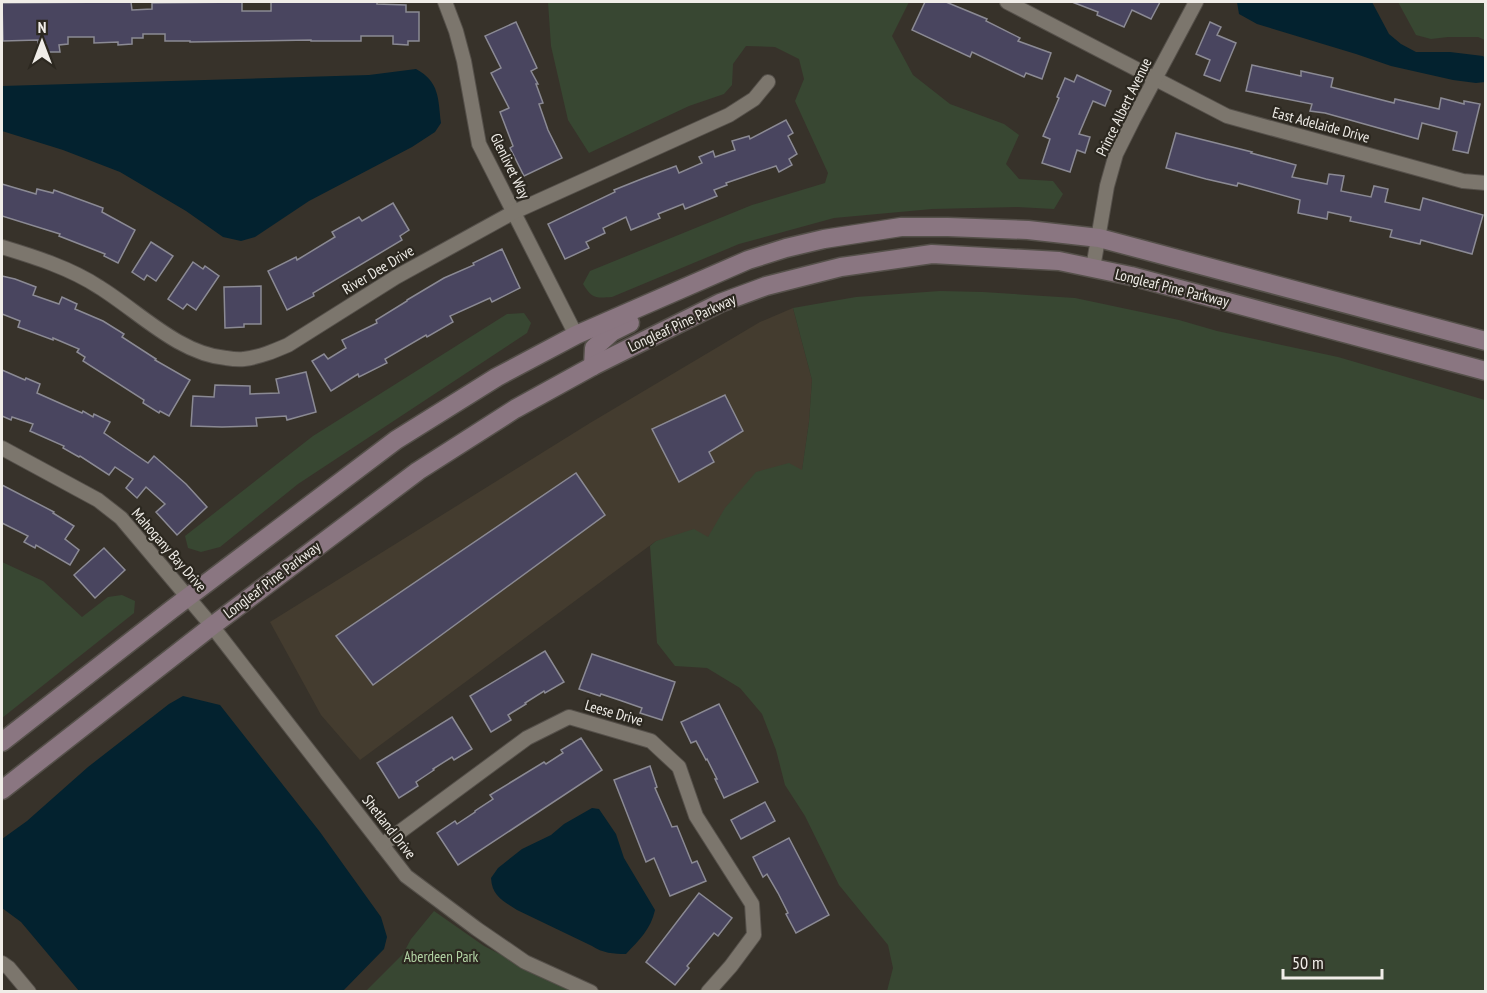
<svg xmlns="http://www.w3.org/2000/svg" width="1487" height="993" viewBox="0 0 1487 993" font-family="'PT Sans Narrow',sans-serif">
<rect width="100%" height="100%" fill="#37322a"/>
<path fill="#443c2f" d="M793,308L812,380L809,422L802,471L708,537L656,541L360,760L321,715L270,622L590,423L760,322Z"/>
<g fill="#384732">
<path d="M548,2H909L892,36L913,75L950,104L1004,124L1019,135L1006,164L1019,179L1053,181L1063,194L1054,209L1017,207L932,209L834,218L739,244L612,297C596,298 592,299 583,284L590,271L752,205L825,183L828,173L795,101L804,79L799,59L775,47L746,46L733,64L732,85L724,94L689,106L589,153L568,120L551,46Z"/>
<path d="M1398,2H1485V40L1478,37H1448L1431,39L1416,35Z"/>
<path d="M940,291L983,292L1075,298L1179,320L1217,331L1338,357L1485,400V991H887L893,968L888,945L839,885L805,816L785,785L776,750L762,714L740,688L707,668L675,666L657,643L650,546L656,541L694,529L708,537L725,508L756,472L789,463L802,470L809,422L812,380L793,308L856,297Z"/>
<path d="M524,313L531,323L527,333L298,484L220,547L201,552L188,548L185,536L313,436L507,314Z"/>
<path d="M2,562L43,581L82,617L108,597L122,595L135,601L134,613L2,718Z"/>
<path d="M434,911L484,946L525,967L579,992H365L403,954L411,939Z"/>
</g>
<g fill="#03222f">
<path d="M1237,2H1372L1389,34L1401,44L1416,52H1450L1483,56L1485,58V82L1476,83L1453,80L1391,66L1356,54L1257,24L1239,14Z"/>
<path d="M416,69C440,82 438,99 441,123L435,132L412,147L309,201L255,237L241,241L223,237L186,211L120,172L63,150L2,131V86L369,75Z"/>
<path d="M183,696L220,705L320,832L381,917L387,937L384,949L343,991H79L21,922L2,908V839L27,821L88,767L169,704Z"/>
<path d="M592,808L599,809L616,834L624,858L655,910C651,929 639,940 626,954C614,954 602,953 592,946L517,910C503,901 492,896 491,878L498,868L522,849L551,835L564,824Z"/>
</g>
<g fill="#49455f" stroke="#8b8a94" stroke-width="1.5">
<path d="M117,2H131L132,10L152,9V3L242,2V11H271V2H377V4L406,5V12H419V41H408V45L393,44V36H361V41H311V40L190,42V41H165V34H143V38H132V44L118,45V42L94,43V37H68V44L59,45L60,52H46V44H38V40L3,41L2,3Z"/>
<path d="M925,2H946L987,19L986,21L1020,38L1018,41L1051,53L1042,79L1026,73L1024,77L972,52L970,57L912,30Z"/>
<path d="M1072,2H1160L1151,19L1132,10L1124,27L1097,15L1098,12Z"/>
<path d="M516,22L537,68L531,71L538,84H536L543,103L539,104L548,130L562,158L524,176L510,148L513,146L500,112L509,108L491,73L501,68L485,36Z"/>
<path d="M1210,22L1221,27L1217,35L1236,43L1220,81L1204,75L1210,60L1196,54Z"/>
<path d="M1252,65L1301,76V71L1333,78L1331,87L1394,103L1395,99L1439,109L1441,98L1464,104V101L1480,104L1468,153L1453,150L1457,132L1422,123L1418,139L1325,113L1310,111L1312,104L1246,91Z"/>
<path d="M1077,75L1111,91L1105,106L1093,101L1079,134L1090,137L1085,153L1077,150L1070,172L1042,163L1050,139L1043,136L1059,98L1057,97L1065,78L1074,82Z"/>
<path d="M786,120L793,133L788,136L797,154L789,159L792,165L779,172L776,166L726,183L727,185L714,190L717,196L685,209L683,204L658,214L660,218L631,230L626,217L603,228L605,233L586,242L589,248L565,259L548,224L615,192L614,190L644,178L676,166L679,173L702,163L699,157L713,151L715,157L735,150L732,141L749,136L750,139Z"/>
<path d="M1176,133L1252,152L1251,153L1296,165L1292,177L1327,184L1329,174L1344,176L1341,191L1371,197L1374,186L1388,189L1385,202L1420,210L1423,198L1483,215L1472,254L1421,240L1420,244L1390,237L1392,230L1350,221L1351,217L1328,212L1327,219L1298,213L1300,200L1238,183L1237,186L1206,179L1166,168Z"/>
<path d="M2,184L36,194L37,189L53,193L54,190L103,208L102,212L135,230L118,263L104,256L105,254L59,236L60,234L2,216Z"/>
<path d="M393,203L409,230L400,236L402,240L313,293L314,296L287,310L268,271L296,257L297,260L335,237L332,232L359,217L362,221Z"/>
<path d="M151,242L173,256L156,281L147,275L144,280L132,272Z"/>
<path d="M502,249L520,288L492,302L490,298L450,316L453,322L427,337L426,335L385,359L387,363L359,377L358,374L331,391L312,361L324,354L328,359L346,348L342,340L377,323L376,320L407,301V300L444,278L474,265L473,263Z"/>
<path d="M193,262L203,269L205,266L219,276L196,310L187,304L183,309L168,299Z"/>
<path d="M2,276L15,279L36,287L33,295L59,304L62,297L77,304L75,309L103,321L124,334L122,337L156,359L155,360L190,380L169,416L160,411L159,413L143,403L144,400L83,361L85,357L77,352L79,349L53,338V340L18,327L20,321L2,314Z"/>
<path d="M261,286V324H244V327L225,328L224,287Z"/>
<path d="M2,370L25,380L26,378L40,384L37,393L82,413L83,411L93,417L94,414L110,422L104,433L148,463L154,456L186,484L207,507L177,535L156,512L165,504L146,487L137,498L126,488L133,479L115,467L109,475L80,456L79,457L63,448L64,446L30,431L33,424L12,417L11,420L2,416Z"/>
<path d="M306,372L316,412L287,420L286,416L256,418L257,426L222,427L191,426L193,396L214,397L215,385L250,386V394L279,393L276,379Z"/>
<path d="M725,395L743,431L709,452L714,462L679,482L652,429Z"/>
<path d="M576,473L605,515L373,685L336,636Z"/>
<path d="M2,485L54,512L53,513L74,526L65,539L79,550L70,565L36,545L35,548L24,542L28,536L2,523Z"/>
<path d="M104,548L125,570L95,598L74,575Z"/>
<path d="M545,651L564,682L545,693L544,691L525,703L526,704L508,715L511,720L491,732L470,696Z"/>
<path d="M592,654L675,682L662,720L640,713L642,708L622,701L601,694L600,696L579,689Z"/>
<path d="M719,704L758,782L724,798L715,779H717L707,759L706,760L696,741L691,743L681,722Z"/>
<path d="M452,717L472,749L454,760L452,757L433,769L434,770L416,782L418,786L399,798L377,763Z"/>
<path d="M581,738L602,770L458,865L437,833L455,821L457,824L475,812V811L493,799L490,795L544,762L546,764L563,753L561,750Z"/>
<path d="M650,766L657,787L655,788L672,827L677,826L692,863L697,861L706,881L670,896L654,858L646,862L614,780Z"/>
<path d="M765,802L775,821L741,839L731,820Z"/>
<path d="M789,838L829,915L796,933L786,914L788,913L778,893L767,874L763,877L753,857Z"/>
<path d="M699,893L732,918L718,936L714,933L687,966L689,968L675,985L646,962Z"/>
</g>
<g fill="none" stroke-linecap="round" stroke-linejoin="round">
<defs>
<g id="street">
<path d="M445,2L456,31L464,61L479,144L576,335"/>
<path d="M1007,2L1227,116L1463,181L1486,183"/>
<path d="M2,247C35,257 70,268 99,287C138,311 179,354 226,358C232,359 238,360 244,359C260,357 274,351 288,345L396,277L514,212L729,115L754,99L768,82"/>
<path d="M1093,268L1107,186L1116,154L1133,120L1196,2"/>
<path d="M2,448L98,500L121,518L212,626L406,876L477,929L525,962L591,992"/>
<path d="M382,845L527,738L569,717L651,741L679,767L696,816L752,904L754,935L731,966L708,992"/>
<path d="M2,963L9,968L29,992"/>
</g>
<g id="secondary">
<path d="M593,366L594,348L612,332L630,323"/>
<path d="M2,742L171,610L396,440L497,377L576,335L748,260L786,248L824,239L901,227H948L1028,230L1099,238L1486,341"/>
<path d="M2,790L212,626L418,471L515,409L593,366L720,303L766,286L841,267L932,254L1059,261L1131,276L1486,371"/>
</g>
</defs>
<use href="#street" stroke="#55504a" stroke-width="16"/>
<use href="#secondary" stroke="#55504a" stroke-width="21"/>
<use href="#street" stroke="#7c766d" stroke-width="14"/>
<use href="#secondary" stroke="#8a7681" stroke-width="18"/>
</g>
<g text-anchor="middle" stroke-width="4.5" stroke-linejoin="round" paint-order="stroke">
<g font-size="15" fill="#f0ede8" stroke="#2c2820">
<text transform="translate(1124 107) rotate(-64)" y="5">Prince Albert Avenue</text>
<text transform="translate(1321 125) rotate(15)" y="5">East Adelaide Drive</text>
<text transform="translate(510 166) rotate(64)" y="5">Glenlivet Way</text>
<text transform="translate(378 270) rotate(-31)" y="5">River Dee Drive</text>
<text transform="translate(1172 288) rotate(14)" y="5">Longleaf Pine Parkway</text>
<text transform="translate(682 323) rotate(-25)" y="5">Longleaf Pine Parkway</text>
<text transform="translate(169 550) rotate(49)" y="5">Mahogany Bay Drive</text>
<text transform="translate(272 580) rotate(-37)" y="5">Longleaf Pine Parkway</text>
<text transform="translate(614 713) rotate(16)" y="5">Leese Drive</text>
<text transform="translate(389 827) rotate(52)" y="5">Shetland Drive</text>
</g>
<g font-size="15" fill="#b2d3a4" stroke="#2c2820">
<text x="441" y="962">Aberdeen Park</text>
</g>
</g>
<rect width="1487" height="993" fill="none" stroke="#f0ede8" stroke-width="6"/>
<g transform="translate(42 42)" stroke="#2c2820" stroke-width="4.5" paint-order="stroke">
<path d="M0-4.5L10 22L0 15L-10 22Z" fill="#f0ede8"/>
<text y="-9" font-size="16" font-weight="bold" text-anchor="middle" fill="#f0ede8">N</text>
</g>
<path d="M1283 969v9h99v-9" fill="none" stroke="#f0ede8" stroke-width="3"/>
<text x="1292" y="969" font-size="18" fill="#f0ede8" stroke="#2c2820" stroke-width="4.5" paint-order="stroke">50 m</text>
</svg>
